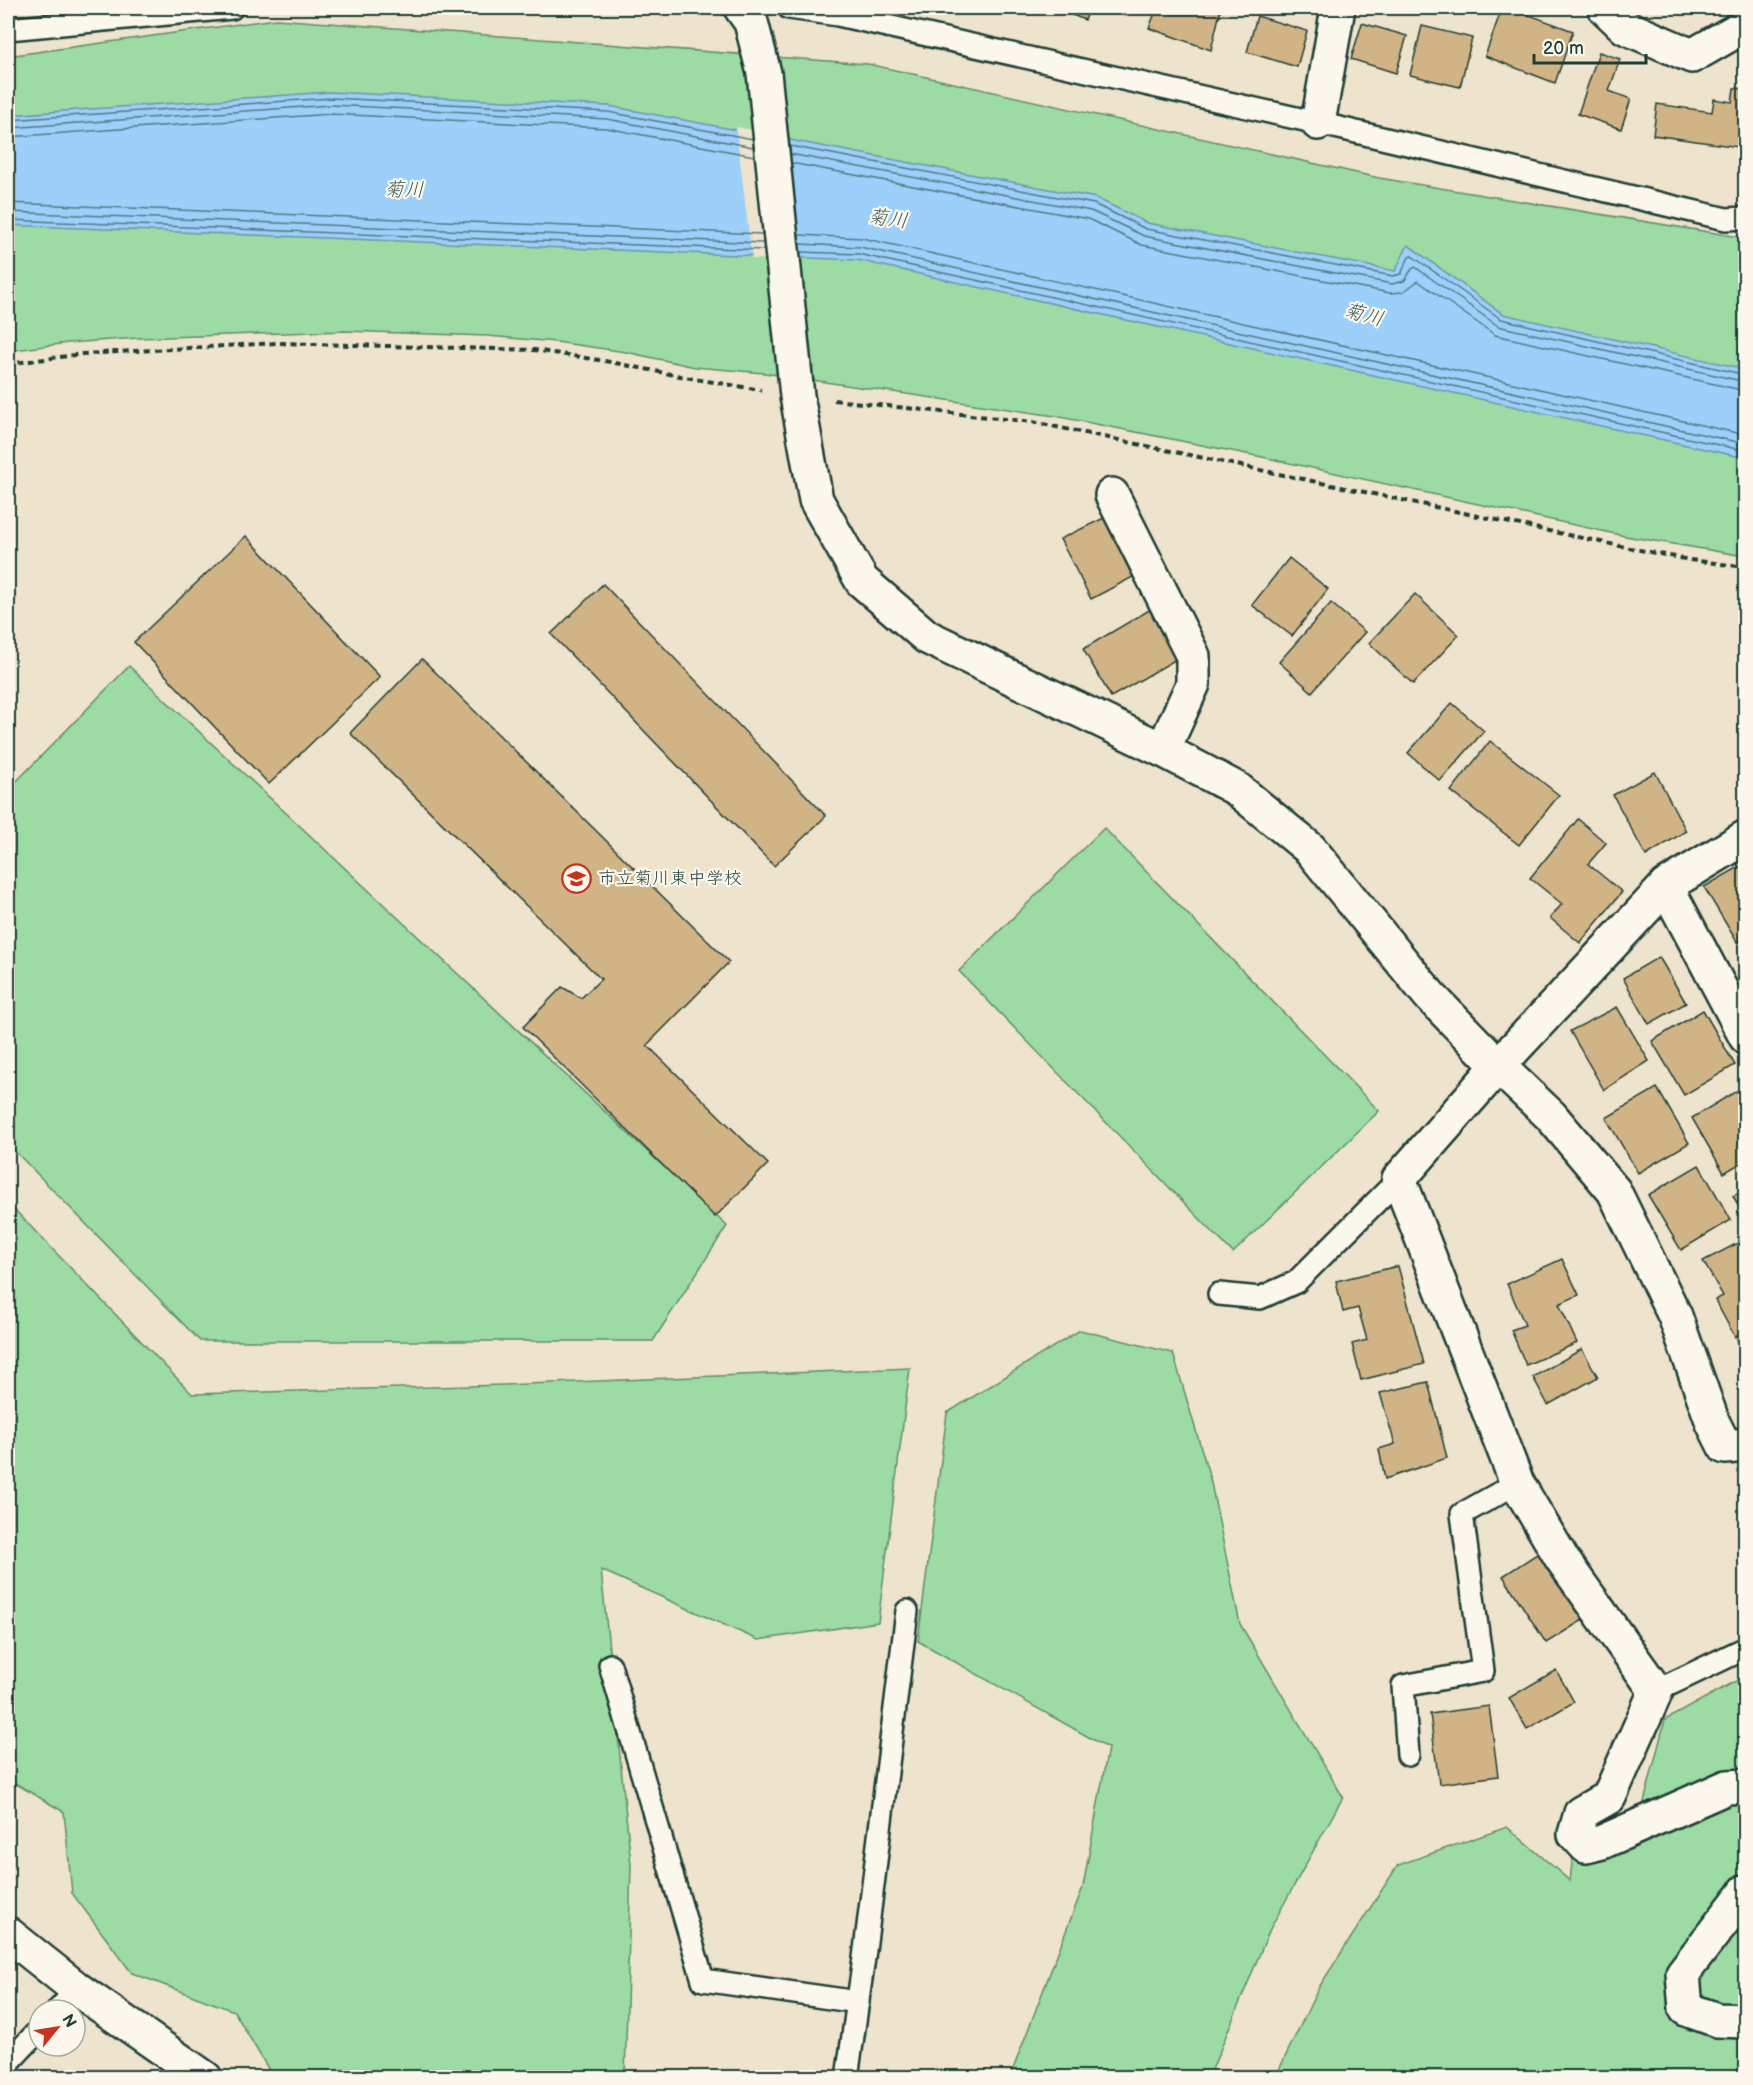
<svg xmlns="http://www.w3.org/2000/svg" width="1753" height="2085" viewBox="0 0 1753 2085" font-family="'Balsamiq Sans','Klee One',sans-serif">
<rect width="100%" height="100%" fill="#eee3cd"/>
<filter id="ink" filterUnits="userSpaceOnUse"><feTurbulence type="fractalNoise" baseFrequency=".0167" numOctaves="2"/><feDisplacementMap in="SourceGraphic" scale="12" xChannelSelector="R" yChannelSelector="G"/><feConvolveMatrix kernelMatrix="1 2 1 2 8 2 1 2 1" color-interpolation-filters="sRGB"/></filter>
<g filter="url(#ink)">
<g fill="#9cdba4" stroke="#5e8c6c" stroke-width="1.5">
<path d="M276,19L868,64L1379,178L1745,238V556L1625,536L1262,457L1055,416L764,373L695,367L626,352L556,342L487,336L344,331L138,338L68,343L8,351V56Z"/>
<path d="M129,666L727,1226L653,1341H200L8,1144V790Z"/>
<path d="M1104,828L1379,1111L1233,1253L959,971Z"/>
<path d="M8,1203L192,1394L504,1385L910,1368L878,1622L758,1640L601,1570L631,1864L625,2077H273L234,2011L132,1973L72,1893L64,1812L8,1779Z"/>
<path d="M1080,1330L1173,1353L1210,1478L1240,1624L1343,1797L1270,1929L1209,2077H1010L1083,1887L1108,1748L918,1641L947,1413Z"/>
<path d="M1745,1676V1874L1683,1974L1745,1896V2077L1275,2078L1319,1987L1398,1865L1507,1827L1570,1881L1575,1834L1641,1814L1665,1720Z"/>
</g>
<path fill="#9cd0fa" stroke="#6a95ab" stroke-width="1.5" d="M330,92L609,106L1096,198L1147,223L1395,271L1408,245L1503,314L1745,369V458L857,260L8,225V115Z"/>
<path fill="#eee3cd" d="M736,127L788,136L801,261L752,259Z"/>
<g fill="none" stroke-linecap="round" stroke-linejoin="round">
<g stroke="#517883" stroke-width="1.5">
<path d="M8,120L331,98L608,112L753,139"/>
<path d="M8,128L331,105L607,119L753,147"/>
<path d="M8,137L331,114L606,128L754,156"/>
<path d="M790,146L1094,204L1146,229L1393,276L1401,274L1409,257L1412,256L1501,319L1746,375"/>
<path d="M790,154L1091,211L1144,236L1392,284L1404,281L1412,269L1415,267L1498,326L1746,382"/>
<path d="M791,163L1088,219L1142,245L1390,293L1403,292L1418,281L1495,335L1746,391"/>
<path d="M8,203L762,234"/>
<path d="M8,212L763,243"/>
<path d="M8,220L764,250"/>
<path d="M799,235L862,238L1746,435"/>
<path d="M800,244L860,247L1746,444"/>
<path d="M800,252L858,254L1746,451"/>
</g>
</g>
<g fill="#d1b486" stroke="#1f3d34" stroke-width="1.5">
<path d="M1054,8H1090L1085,20Z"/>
<path d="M1157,8H1221L1211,50L1149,28Z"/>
<path d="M1502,8H1510L1573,31L1555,83L1485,56Z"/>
<path d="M1257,16L1307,31L1297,67L1247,52Z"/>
<path d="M1362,23L1407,36L1396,73L1351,59Z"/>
<path d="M1422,26L1472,38L1460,87L1410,75Z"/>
<path d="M1599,52L1620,59L1609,91L1631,99L1621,129L1578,114Z"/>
<path d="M1734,88L1746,89V148L1653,135L1657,104L1712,112L1714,99L1732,102Z"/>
<path d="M1104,518L1133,577L1091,599L1060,539Z"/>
<path d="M246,536L380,677L269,784L134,642Z"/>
<path d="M1289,558L1328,589L1292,636L1252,605Z"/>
<path d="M603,584L826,816L774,866L551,634Z"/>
<path d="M1415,594L1459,635L1413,684L1369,643Z"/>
<path d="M1331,603L1365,632L1312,692L1279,662Z"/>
<path d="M1151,609L1180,657L1111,697L1083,649Z"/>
<path d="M422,659L729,962L647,1045L768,1164L715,1217L523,1027L562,987L581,998L601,979L350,733Z"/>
<path d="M1452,703L1484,731L1440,781L1408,753Z"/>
<path d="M1490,741L1559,795L1519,845L1451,791Z"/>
<path d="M1655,772L1686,831L1646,856L1613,795Z"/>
<path d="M1578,819L1606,843L1588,864L1622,892L1580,943L1550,918L1562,904L1530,878Z"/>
<path d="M1746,863V937L1737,942L1704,887Z"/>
<path d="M1659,957L1686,1003L1649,1024L1623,978Z"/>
<path d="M1617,1007L1649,1061L1604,1090L1570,1031Z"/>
<path d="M1703,1010L1735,1065L1684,1095L1652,1041Z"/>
<path d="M1743,1087L1746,1092V1160L1724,1173L1692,1118Z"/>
<path d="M1657,1088L1689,1143L1638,1173L1606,1118Z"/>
<path d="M1699,1165L1731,1220L1681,1250L1648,1195Z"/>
<path d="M1746,1189V1218L1733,1196Z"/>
<path d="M1738,1243L1746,1258V1331L1735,1337L1715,1300L1723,1296L1703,1261Z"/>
<path d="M1562,1259L1579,1295L1559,1304L1577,1343L1526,1365L1511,1330L1525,1325L1507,1284Z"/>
<path d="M1398,1266L1424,1364L1361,1380L1352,1344L1367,1340L1358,1308L1343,1312L1336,1281Z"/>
<path d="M1746,1336V1363L1737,1339Z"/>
<path d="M1582,1349L1598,1377L1548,1405L1533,1377Z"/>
<path d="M1428,1382L1447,1458L1385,1479L1379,1449L1395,1444L1380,1393Z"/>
<path d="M1540,1552L1583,1620L1546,1643L1503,1576Z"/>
<path d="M1556,1670L1574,1702L1527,1729L1509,1698Z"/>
<path d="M1489,1706L1498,1776L1439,1784L1430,1714Z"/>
</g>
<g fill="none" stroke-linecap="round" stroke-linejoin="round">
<defs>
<g id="lane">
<path d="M789,8L838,15L1318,123L1726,219L1746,218"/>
<path d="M8,29L232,8"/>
<path d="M1219,1294L1260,1298L1296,1282L1399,1179"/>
<path d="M610,1665L703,1980L858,2002"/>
<path d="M1656,1691L1746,1648"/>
<path d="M1408,1755L1403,1686L1483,1671L1462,1514L1517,1483"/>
<path d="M58,2010L77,1989"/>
<path d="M8,2063L39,2030"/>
<path d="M847,2078L864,1958L907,1611"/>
</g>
<g id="street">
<path d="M741,8L751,22L764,73L797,396L816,500L862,581L927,637L1163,750L1237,789L1310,849L1430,996L1498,1066L1551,1116L1614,1191L1675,1316L1713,1423L1725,1447L1746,1445"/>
<path d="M1605,8L1625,27L1692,56L1746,25"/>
<path d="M1318,123L1338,8"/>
<path d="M1112,495L1193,656V684L1163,750"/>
<path d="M1746,837L1666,886L1498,1066L1399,1179L1517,1483L1562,1559L1656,1691L1609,1797L1581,1813L1575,1834L1586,1846L1602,1842L1727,1787L1746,1786"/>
<path d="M1666,886L1746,1037"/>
<path d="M1746,1891L1683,1973L1686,2009L1717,2020L1746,2021"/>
<path d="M8,1934L77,1989L205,2078"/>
</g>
</defs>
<use href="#lane" stroke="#1f3d34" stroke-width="26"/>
<use href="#street" stroke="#1f3d34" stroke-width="38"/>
<g stroke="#1f3d34" stroke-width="4" stroke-dasharray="6 4.5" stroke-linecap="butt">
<path d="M8,364L82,354L277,343L534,350L605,361L695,379L761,390"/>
<path d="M834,400L1033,422L1620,546L1690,560L1746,567"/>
</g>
<use href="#lane" stroke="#fbf7ec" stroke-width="21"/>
<use href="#street" stroke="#fbf7ec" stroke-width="33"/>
</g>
</g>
<defs>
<symbol id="school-ring" viewBox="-11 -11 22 22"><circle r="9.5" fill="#fbf7ec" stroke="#c8321e" stroke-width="1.5"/><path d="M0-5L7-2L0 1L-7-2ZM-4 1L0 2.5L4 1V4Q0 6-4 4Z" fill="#c8321e"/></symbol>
</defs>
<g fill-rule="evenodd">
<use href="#school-ring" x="560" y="862" width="33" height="33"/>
</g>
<g text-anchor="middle" stroke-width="4.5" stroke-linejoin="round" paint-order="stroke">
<g font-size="18" fill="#1f3d34" stroke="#fbf7ec" text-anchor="start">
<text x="598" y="884">市立菊川東中学校</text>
</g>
<g font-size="20" font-style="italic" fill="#385a5c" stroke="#fbf7ec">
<text transform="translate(404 189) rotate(1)" y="7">菊川</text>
<text transform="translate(888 218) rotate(7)" y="7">菊川</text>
<text transform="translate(1364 314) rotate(15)" y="7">菊川</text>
</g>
</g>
<rect width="1753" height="2085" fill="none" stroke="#fbf7ec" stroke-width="30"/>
<rect x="15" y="15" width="1723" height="2055" fill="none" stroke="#1f3d34" stroke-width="2" filter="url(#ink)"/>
<g transform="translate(57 2028) rotate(60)"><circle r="28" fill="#fbf7ec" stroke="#a3ada2" stroke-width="1.5"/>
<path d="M0-4.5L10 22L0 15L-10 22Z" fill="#c8321e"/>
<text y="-9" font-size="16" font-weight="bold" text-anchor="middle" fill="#1f3d34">N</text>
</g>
<path d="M1534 54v9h112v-9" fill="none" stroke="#1f3d34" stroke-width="3"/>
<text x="1543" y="54" font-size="18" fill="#1f3d34" stroke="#fbf7ec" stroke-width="4.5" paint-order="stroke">20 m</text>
</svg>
